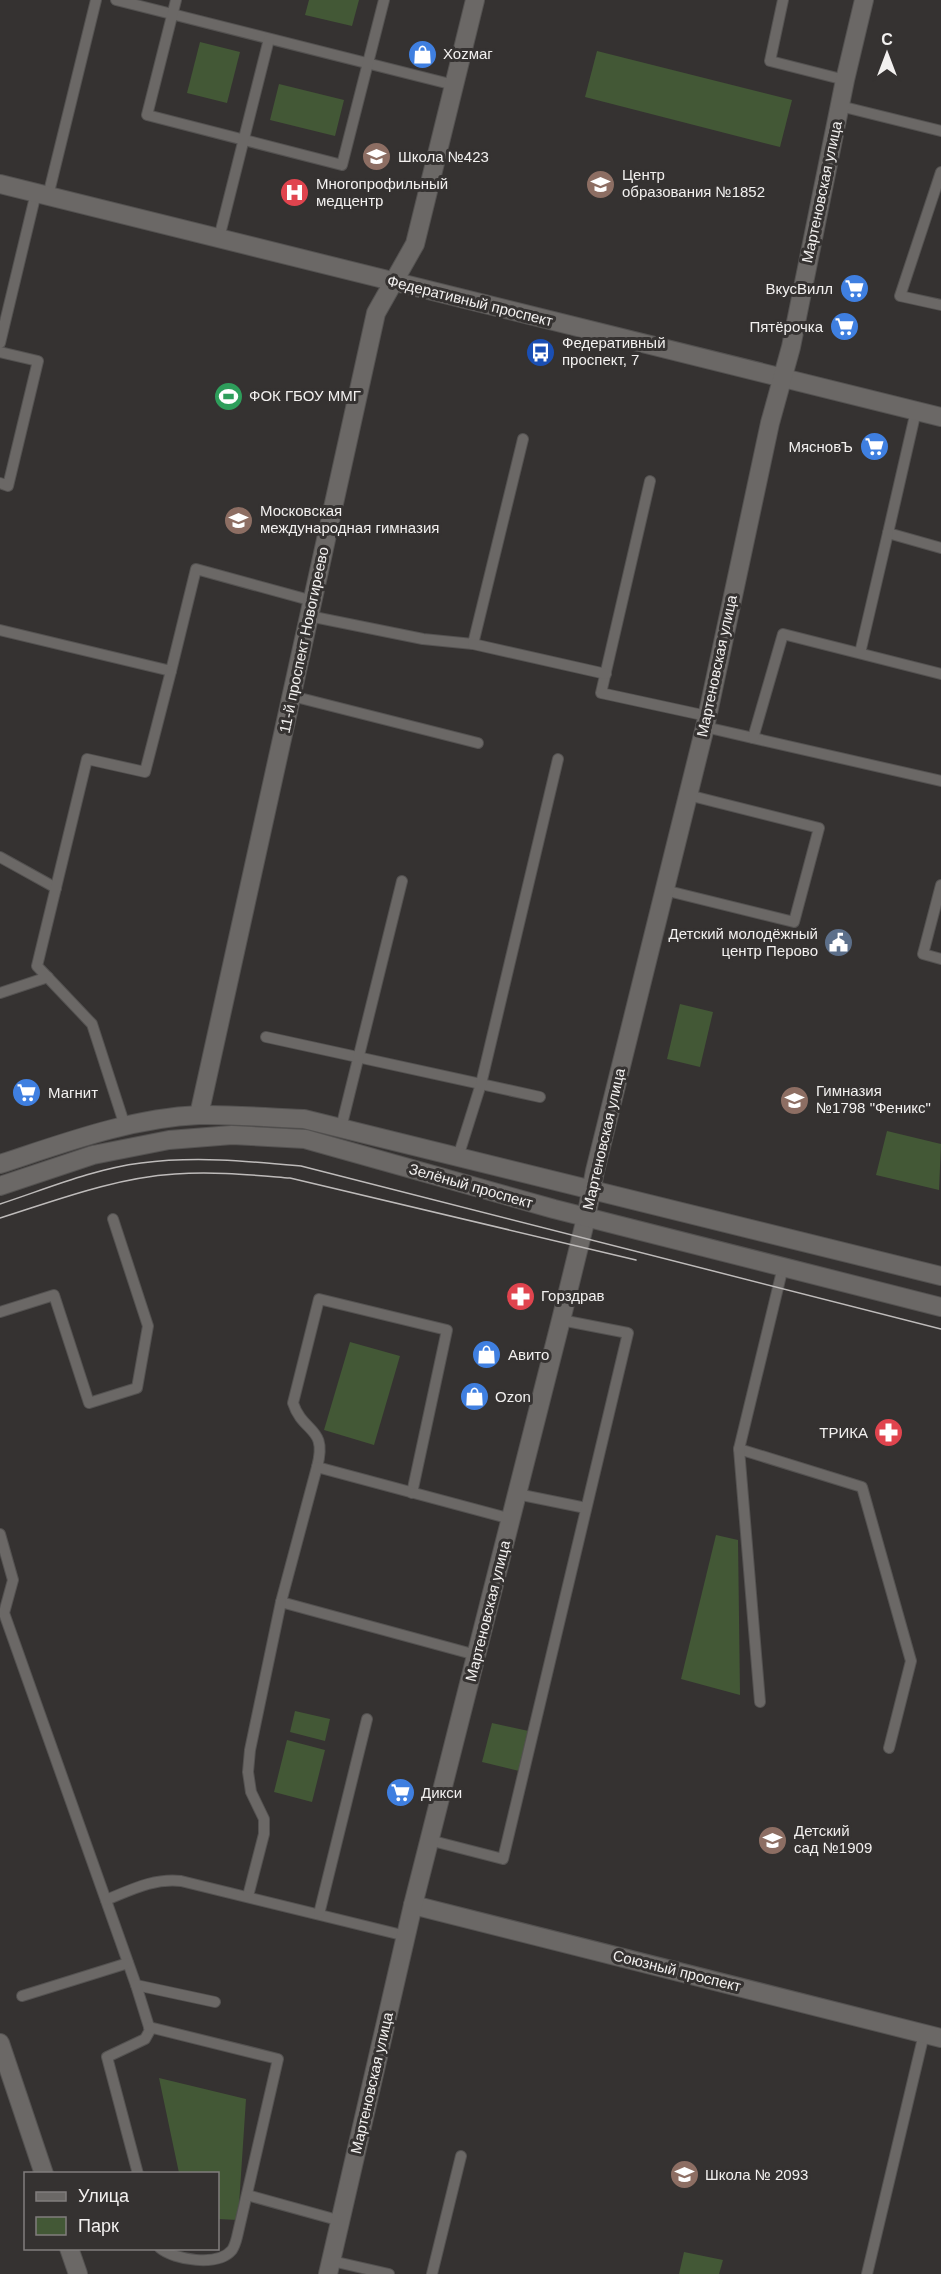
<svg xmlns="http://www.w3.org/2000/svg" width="941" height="2274" viewBox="0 0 941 2274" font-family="Helvetica,sans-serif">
<rect width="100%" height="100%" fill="#353231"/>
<g fill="#435836">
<path d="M309,0H359L352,26L305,15Z"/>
<path d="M200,42L240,52L227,103L187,93Z"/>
<path d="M597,51L792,100L780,147L585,97Z"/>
<path d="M279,84L344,100L335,136L270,120Z"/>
<path d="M680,1004L713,1012L700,1067L667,1059Z"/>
<path d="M887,1131L941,1144L939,1190L876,1175Z"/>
<path d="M350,1342L400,1356L374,1445L324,1430Z"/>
<path d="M716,1535L738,1540L740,1695L681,1679Z"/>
<path d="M295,1711L330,1719L325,1741L290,1732Z"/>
<path d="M492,1723L533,1732L523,1772L482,1762Z"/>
<path d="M287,1740L325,1750L312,1802L274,1792Z"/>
<path d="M159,2078L246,2099L238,2220L218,2219V2174L179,2173Z"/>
<path d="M684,2252L723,2260L719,2274H679Z"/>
</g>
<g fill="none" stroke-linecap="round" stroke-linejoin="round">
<defs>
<g id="lane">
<path d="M116,0L454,85"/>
<path d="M176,0L147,115L342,165L384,0"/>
<path d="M783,0L770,61L845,80"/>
<path d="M840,106L941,131"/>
<path d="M941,172L900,296L941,305"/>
<path d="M48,196L96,0"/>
<path d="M219,238L269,39"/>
<path d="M0,343L36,193"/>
<path d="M0,352L38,361L8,486L0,483"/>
<path d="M916,411L888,533L941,548"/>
<path d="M650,481L601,693L707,716"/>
<path d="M309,616L423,639L473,644L523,439"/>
<path d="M0,630L171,671L196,569L313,601"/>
<path d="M473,644L606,674"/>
<path d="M860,653L888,533"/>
<path d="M292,696L478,743"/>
<path d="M705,727L941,781"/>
<path d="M753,738L783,634L941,674"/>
<path d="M0,857L56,888"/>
<path d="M941,885L923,954L941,959"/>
<path d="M664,890L794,922L819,828L688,795"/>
<path d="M0,993L48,977"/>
<path d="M266,1037L540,1097"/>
<path d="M125,1126L92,1024L37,966L87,759L145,772L171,671"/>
<path d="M341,1128L402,881"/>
<path d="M458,1157L481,1084L558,759"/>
<path d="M0,1312L54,1295L89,1403L137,1388L148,1326L113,1219"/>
<path d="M739,1449L862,1487L911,1661L889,1748"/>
<path d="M317,1467C328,1426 303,1434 293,1403L319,1299L447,1330L412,1493"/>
<path d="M517,1494L586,1508"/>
<path d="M0,1534L13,1580L4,1613L136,1985L215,2002"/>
<path d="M476,1655L281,1602L317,1467L511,1519"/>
<path d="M760,1702L739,1449L783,1267"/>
<path d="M429,1840L503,1859L628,1333L561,1320"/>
<path d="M248,1896L264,1834V1819L251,1792L248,1772L250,1750L281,1602"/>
<path d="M106,1900C131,1890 153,1878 181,1881L406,1936"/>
<path d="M319,1914L367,1719"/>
<path d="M136,1985L150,2030L145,2039L107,2057L138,2174"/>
<path d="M22,1996L128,1963"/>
<path d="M149,2027L278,2059L237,2237C236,2241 234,2247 232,2250C218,2267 174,2260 160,2248"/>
<path d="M247,2195L341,2221"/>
<path d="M332,2261L389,2274"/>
<path d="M432,2274L461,2156"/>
<path d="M867,2274L924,2034"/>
</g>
<g id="street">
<path d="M0,184L941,417"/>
<path d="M199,1115L376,313L415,244L475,0"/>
<path d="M413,1905L941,2038"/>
<path d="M328,2274L413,1905L561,1320L586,1218L595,1171L705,727L770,423L791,347L845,80L864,0"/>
</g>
<g id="secondary">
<path d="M0,1164C64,1143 131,1118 199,1115C234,1114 269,1118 304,1119L941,1276"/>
<path d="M0,1186L93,1155L169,1140L232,1135L305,1139L554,1209L941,1307"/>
<path d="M0,2043L44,2174"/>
<path d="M69,2248L78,2274"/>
</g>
</defs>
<use href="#lane" stroke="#545251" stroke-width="12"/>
<use href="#street" stroke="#545251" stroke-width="20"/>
<use href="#secondary" stroke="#545251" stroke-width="20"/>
<use href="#lane" stroke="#6b6866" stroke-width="10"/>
<use href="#street" stroke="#6b6866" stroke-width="18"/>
<use href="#secondary" stroke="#6b6866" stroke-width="18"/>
<g stroke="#bebbba" stroke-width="1.5">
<path d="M0,1204C46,1189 93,1169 141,1163C195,1156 247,1161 301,1166L941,1329"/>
<path d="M0,1218C57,1200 114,1178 175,1174C213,1171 252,1175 290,1178L636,1260"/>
</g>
</g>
<defs>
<symbol id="shop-disc" viewBox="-11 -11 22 22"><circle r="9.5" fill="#3f7fe0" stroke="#353231"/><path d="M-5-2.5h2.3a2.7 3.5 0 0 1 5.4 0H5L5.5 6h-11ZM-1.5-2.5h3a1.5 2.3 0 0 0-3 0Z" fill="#fff"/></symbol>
<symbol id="school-disc" viewBox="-11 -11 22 22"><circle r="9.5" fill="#8d6e63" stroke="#353231"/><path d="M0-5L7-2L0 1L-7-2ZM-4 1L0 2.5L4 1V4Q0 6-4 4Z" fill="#fff"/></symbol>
<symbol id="hospital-disc" viewBox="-11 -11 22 22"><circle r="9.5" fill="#e0444e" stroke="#353231"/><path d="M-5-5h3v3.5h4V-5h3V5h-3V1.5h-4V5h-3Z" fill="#fff"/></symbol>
<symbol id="supermarket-disc" viewBox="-11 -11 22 22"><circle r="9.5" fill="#3f7fe0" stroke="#353231"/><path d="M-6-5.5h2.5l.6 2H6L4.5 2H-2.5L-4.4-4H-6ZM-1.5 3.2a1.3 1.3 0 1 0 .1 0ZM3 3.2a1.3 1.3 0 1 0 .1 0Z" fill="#fff"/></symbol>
<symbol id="bus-disc" viewBox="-11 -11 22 22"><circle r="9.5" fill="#1a4fb4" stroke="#353231"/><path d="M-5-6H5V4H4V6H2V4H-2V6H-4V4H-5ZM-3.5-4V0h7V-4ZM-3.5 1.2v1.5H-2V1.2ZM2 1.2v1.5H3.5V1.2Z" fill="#fff"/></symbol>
<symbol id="stadium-disc" viewBox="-11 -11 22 22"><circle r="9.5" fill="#2e9e5b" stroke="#353231"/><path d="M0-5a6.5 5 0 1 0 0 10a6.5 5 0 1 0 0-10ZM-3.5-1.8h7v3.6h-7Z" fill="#fff"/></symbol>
<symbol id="civic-disc" viewBox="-11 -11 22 22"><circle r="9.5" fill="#5c6f8a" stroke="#353231"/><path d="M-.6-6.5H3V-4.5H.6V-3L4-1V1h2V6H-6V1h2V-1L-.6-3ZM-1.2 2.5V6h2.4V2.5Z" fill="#fff"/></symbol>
<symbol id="pharmacy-disc" viewBox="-11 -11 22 22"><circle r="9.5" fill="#e0444e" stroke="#353231"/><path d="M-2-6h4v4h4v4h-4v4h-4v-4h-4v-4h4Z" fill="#fff"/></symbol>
</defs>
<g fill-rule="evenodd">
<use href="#shop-disc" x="406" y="38" width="33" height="33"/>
<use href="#school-disc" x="360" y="140" width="33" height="33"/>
<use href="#school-disc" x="584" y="168" width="33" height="33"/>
<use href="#hospital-disc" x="278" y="176" width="33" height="33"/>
<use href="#supermarket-disc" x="838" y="272" width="33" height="33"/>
<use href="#supermarket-disc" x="828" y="310" width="33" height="33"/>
<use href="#bus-disc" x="524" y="336" width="33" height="33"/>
<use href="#stadium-disc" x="212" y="380" width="33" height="33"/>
<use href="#supermarket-disc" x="858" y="430" width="33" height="33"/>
<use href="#school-disc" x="222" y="504" width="33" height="33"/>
<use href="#civic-disc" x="822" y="926" width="33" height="33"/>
<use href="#supermarket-disc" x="10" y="1076" width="33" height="33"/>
<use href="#school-disc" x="778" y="1084" width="33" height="33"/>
<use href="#pharmacy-disc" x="504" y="1280" width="33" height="33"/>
<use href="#shop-disc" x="470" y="1338" width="33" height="33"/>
<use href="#shop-disc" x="458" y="1380" width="33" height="33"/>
<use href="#pharmacy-disc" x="872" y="1416" width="33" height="33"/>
<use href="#supermarket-disc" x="384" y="1776" width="33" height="33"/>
<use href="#school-disc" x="756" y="1824" width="33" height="33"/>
<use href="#school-disc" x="668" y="2158" width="33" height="33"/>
</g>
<g text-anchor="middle" stroke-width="6" stroke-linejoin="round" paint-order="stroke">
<g font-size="15" fill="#f2f0ef" stroke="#353231" text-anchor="start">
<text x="443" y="59">Хоzмаг</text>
<text x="398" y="162">Школа №423</text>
<text x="622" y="180">Центр<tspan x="622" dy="17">образования №1852</tspan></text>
<text x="316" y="189">Многопрофильный<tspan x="316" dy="17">медцентр</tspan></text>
<text x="833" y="294" text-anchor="end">ВкусВилл</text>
<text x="823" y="332" text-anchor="end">Пятёрочка</text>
<text x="562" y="348">Федеративный<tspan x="562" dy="17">проспект, 7</tspan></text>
<text x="249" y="401">ФОК ГБОУ ММГ</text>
<text x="853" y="452" text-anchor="end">МясновЪ</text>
<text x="260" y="516">Московская<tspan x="260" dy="17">международная гимназия</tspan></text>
<text x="818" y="939" text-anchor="end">Детский молодёжный<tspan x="818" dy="17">центр Перово</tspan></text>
<text x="816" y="1096">Гимназия<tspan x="816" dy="17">№1798 "Феникс"</tspan></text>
<text x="48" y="1098">Магнит</text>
<text x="541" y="1301">Горздрав</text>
<text x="508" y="1360">Авито</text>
<text x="495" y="1402">Ozon</text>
<text x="868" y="1438" text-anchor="end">ТРИКА</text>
<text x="421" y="1798">Дикси</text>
<text x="794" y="1836">Детский<tspan x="794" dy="17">сад №1909</tspan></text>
<text x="705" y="2180">Школа № 2093</text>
</g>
<g font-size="15" fill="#f2f0ef" stroke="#353231">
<text transform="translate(822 192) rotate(-78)" y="5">Мартеновская улица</text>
<text transform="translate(470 301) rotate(14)" y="5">Федеративный проспект</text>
<text transform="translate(304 640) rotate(-78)" y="5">11-й проспект Новогиреево</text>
<text transform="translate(717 666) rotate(-78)" y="5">Мартеновская улица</text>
<text transform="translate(604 1139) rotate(-77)" y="5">Мартеновская улица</text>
<text transform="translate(471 1186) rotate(16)" y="5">Зелёный проспект</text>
<text transform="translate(488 1611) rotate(-76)" y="5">Мартеновская улица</text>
<text transform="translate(677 1971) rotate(14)" y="5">Союзный проспект</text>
<text transform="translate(372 2083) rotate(-77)" y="5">Мартеновская улица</text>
</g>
</g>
<rect x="24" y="2172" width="195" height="78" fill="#353231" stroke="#817e7d" stroke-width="1.5"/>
<rect x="36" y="2192" width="30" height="9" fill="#6b6866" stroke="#817e7d" stroke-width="1.5"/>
<text x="78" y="2202" font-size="18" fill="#f2f0ef">Улица</text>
<rect x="36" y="2217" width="30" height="18" fill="#435836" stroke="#817e7d" stroke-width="1.5"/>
<text x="78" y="2232" font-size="18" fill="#f2f0ef">Парк</text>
<g transform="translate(887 54)" stroke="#353231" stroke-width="4.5" paint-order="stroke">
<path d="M0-4.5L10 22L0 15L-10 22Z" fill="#f2f0ef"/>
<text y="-9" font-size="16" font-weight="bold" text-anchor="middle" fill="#f2f0ef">С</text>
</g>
</svg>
